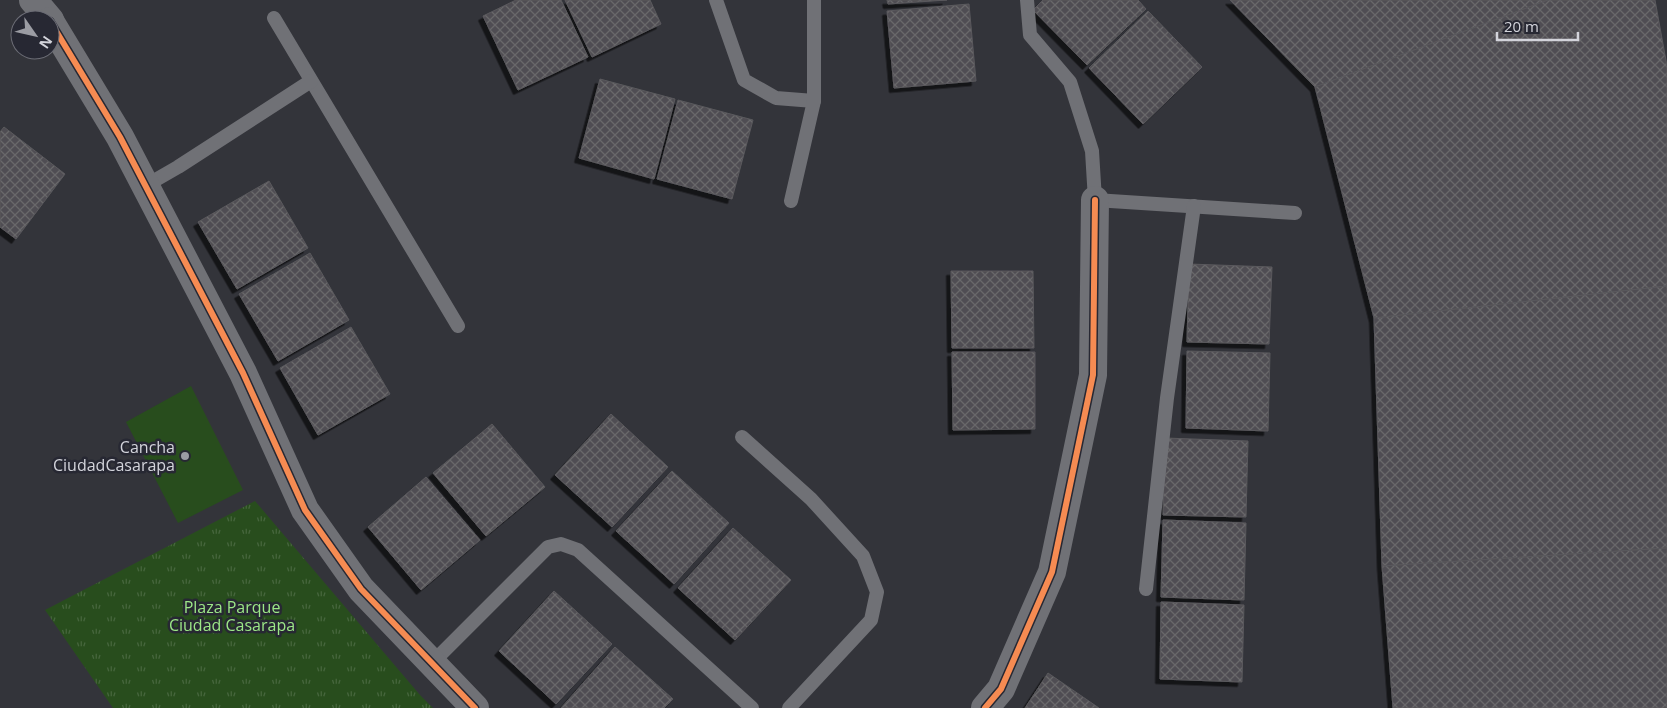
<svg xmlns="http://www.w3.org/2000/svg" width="1667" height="708" viewBox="0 0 1667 708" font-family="'Open Sans',sans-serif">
<defs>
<pattern id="grass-tufts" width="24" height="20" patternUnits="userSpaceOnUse" patternTransform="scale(1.25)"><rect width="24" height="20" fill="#284d1d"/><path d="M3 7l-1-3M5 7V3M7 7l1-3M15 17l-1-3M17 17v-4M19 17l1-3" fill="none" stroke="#46663d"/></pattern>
<pattern id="building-cross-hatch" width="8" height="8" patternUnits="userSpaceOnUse" patternTransform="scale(1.25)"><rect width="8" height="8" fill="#504e52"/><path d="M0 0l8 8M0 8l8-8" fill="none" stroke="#68676a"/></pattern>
<filter id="shadow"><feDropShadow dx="-4.5" dy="4.5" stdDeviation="0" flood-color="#0009"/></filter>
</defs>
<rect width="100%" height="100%" fill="#33343a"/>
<path fill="url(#grass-tufts)" d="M255,501L420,695L433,708H113L45,610Z"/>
<path fill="#284d1d" d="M191,386L243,490L178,523L126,422Z"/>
<g fill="url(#building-cross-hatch)" stroke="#5a595d" filter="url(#shadow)">
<path d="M516,0H561L588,57L518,90L483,16Z"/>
<path d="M565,0H650L661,24L592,57Z"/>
<path d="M887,0H947L888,4Z"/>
<path d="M1043,0H1138L1146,9L1087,65L1033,10Z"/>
<path d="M1230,0H1548L1315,87Z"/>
<path d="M1548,0H1655L1667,66V286L1374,318L1315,87Z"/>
<path d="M969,4L976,81L894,88L887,11Z"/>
<path d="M1148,11L1202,67L1143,124L1089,68Z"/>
<path d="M600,79L675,99L654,179L579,158Z"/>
<path d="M678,100L753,120L732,199L657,179Z"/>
<path d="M4,127L65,174L16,239L0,227V132Z"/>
<path d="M269,181L308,248L237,289L198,222Z"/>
<path d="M310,253L349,320L278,361L239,294Z"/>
<path d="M1189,264L1272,267L1269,344L1187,342Z"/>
<path d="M951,271H1033L1034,348H952Z"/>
<path d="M1667,286V548L1382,566L1374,318Z"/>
<path d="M351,327L390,394L318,435L280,368Z"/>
<path d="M1187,351L1270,353L1268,431L1186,428Z"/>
<path d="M952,352H1035V429L953,430Z"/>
<path d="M611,414L668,467L612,527L555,475Z"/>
<path d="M492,424L545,487L486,536L433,473Z"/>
<path d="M1165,438L1248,441L1246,517L1163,515Z"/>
<path d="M672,471L729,523L674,584L616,531Z"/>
<path d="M426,477L480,540L421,590L368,527Z"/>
<path d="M1163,520L1246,523L1244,600L1161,597Z"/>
<path d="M733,528L791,580L735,640L678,588Z"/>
<path d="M1667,548V708H1393L1382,566Z"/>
<path d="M554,591L612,644L556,704L499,651Z"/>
<path d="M1161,602L1244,605L1242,682L1160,679Z"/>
<path d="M615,647L673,699L664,708H561Z"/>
<path d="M1048,673L1099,708H1025Z"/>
</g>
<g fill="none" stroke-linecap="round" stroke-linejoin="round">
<g stroke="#707176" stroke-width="14">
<path d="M716,0L744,80L776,98L814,101"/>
<path d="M1027,0L1030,35L1070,82L1092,151L1095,200L1295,213"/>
<path d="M274,18L458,326"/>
<path d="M145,186L178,167L311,81"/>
<path d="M791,201L814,101V0"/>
<path d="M742,437L811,499L863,556L877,592L871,620L789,708"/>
<path d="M1146,589L1167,398L1194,206"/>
<path d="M432,663L548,547L561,544L578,550L752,708"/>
</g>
<g stroke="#707176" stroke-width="28">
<path d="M33,0L50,20"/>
<path d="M50,21L120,137L243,373L305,510L361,589L475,708"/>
<path d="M985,708L1001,689L1052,572L1093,375L1095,200"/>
</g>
<defs>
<g id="cycleway">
<path d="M50,21L120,137L243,373L305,510L361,589L475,708"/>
<path d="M985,708L1001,689L1052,572L1093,375L1095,200"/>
</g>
</defs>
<use href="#cycleway" stroke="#272833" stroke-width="9"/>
<use href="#cycleway" stroke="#f68b52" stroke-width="6"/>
</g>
<circle fill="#9b9ca3" stroke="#272833" stroke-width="2" cx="185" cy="456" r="5"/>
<g text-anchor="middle" stroke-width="5" stroke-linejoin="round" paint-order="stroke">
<g font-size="16" fill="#d3d4db" stroke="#272833" text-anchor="end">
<text x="175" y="453">Cancha<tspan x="175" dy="18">CiudadCasarapa</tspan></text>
</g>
<g font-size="16" fill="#9ce787" stroke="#272833">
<text x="232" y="613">Plaza Parque<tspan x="232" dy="18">Ciudad Casarapa</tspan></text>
</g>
</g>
<g transform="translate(35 35) rotate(124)"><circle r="24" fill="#272833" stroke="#6c6d76"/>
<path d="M0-4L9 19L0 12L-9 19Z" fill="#9b9ca3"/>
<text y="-8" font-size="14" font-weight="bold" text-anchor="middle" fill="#d3d4db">N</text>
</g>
<path d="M1497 32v8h81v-8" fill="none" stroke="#d3d4db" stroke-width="2.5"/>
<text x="1504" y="32" font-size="15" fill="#d3d4db" stroke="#272833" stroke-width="4" paint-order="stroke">20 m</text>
</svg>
